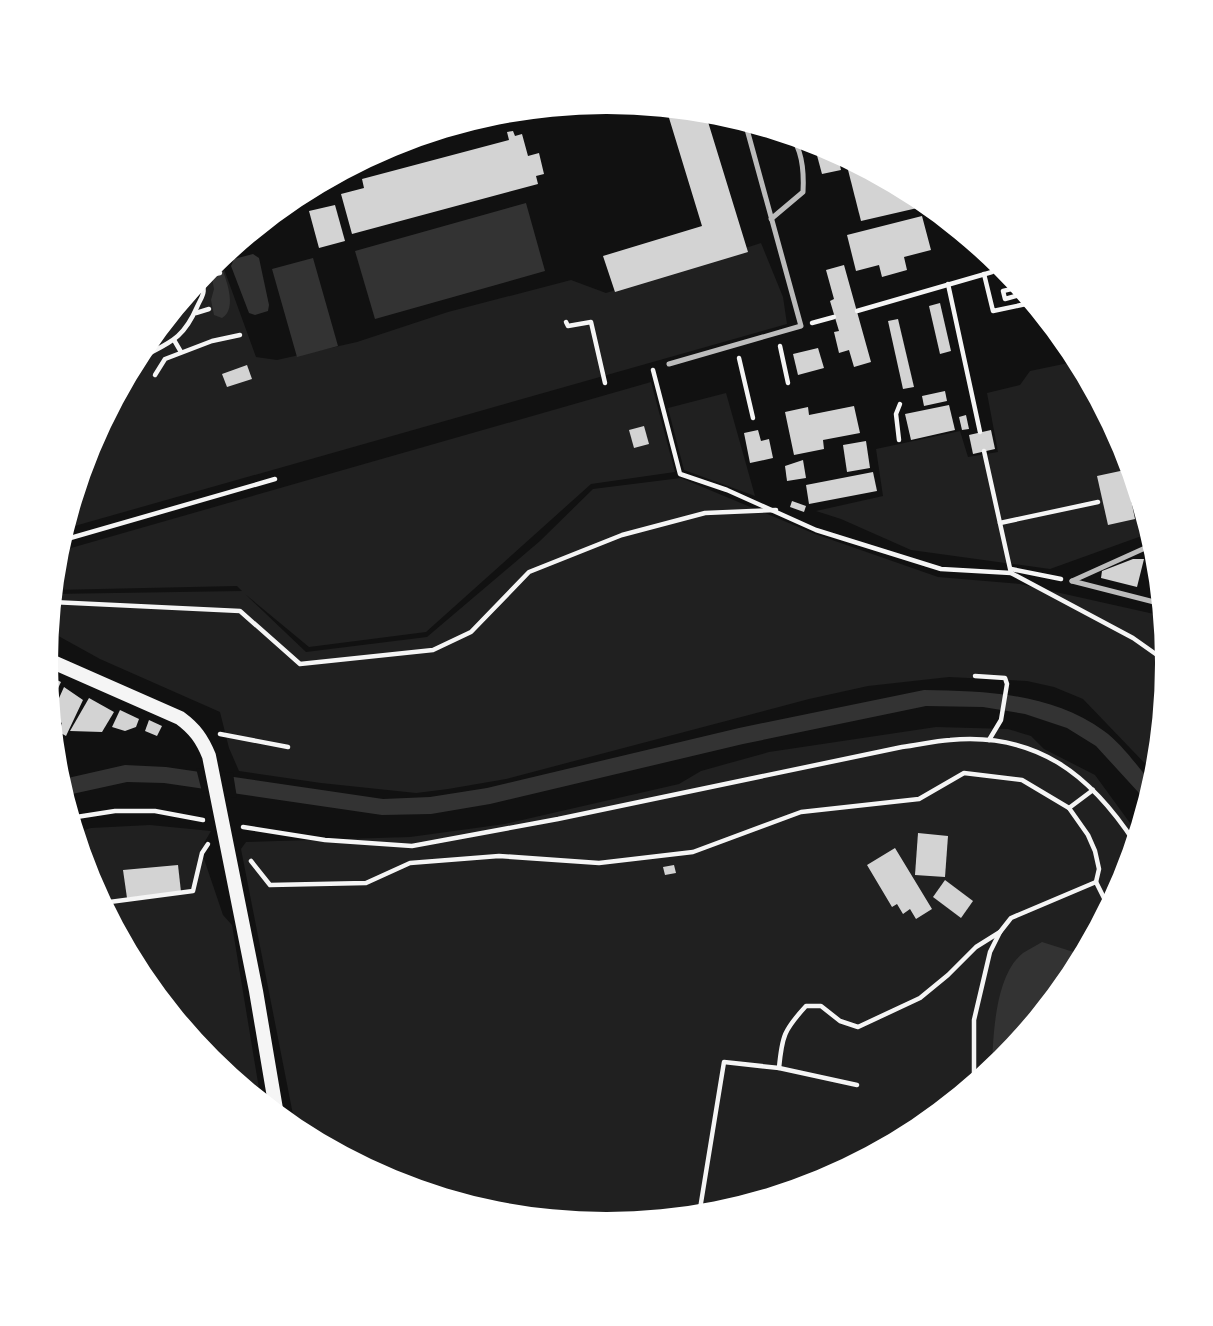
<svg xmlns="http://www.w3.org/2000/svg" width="1213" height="1326" viewBox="0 0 1213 1326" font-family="'Open Sans',sans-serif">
<rect width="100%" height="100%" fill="#111"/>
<g fill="#202020">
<path d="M761,243L783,297L787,324L64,529L88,448L140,351L177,306L200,297L196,283L220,258L256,357L277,360L357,342L448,312L571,280L606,293Z"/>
<path d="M1078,361L1125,449L1150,533L1050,569L911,550L841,519L816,511L883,496L876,449L960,431L968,457L998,452L987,393L1020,385L1030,371Z"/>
<path d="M651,382L675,472L591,484L426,632L309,647L245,594L306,652L427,637L540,541L593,489L681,478L815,534L938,577L1020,584L1163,616L1167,663L1156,775L1083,699L1054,687L1027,681L949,677L868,686L809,699L506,779L448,789L416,793L321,783L239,771L229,748L220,712L100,659L53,633L49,626L52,594L242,591L237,586L53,590L57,552Z"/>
<path d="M726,393L755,496L684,470L668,408Z"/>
<path d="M936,727L1008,729L1031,736L1044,749L1095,775L1138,834L1125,878L1073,975L1003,1060L918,1130L821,1181L716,1213L606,1224L497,1213L391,1181L296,1130L241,849L246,842L410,837L505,824L679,784L701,771L769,752Z"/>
<path d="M150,825L211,831L204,843L208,844L202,853L223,915L232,925L261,1101L210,1059L140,974L88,877L75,833L91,828Z"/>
</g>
<g fill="#333">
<path d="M526,203L545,271L375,319L355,251Z"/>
<path d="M253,254L259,258L269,305L268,311L255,315L249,313L231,266L234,259Z"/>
<path d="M313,258L338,346L297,357L272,269Z"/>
<path d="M220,264C226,278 238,309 222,318L214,315L211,300L214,289L210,267Z"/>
<path d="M924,690C987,691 1051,693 1104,731C1122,744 1137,766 1152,783L1147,806L1139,793L1096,746L1067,728L1025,714L983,707L926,706L743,744L490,804L431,814L382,815L164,783L127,782L63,796L59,780L125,765L166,767L383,799L430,797L487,788L739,728Z"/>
<path d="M1042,942L1083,955L1073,975L1003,1060L992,1069C993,1036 995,975 1023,953C1029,949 1036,946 1042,942Z"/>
</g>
<path fill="#111" d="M196,768L233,773L237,798L202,792Z"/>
<g fill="#d3d3d3">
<path d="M666,108L705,112L748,252L615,292L603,256L702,226Z"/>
<path d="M513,131L515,136L522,134L528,156L539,153L544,174L536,176L538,184L352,234L341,194L364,188L362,179L509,140L507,132Z"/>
<path d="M824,146L837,153L841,170L822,174L815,148Z"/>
<path d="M845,158L919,197L926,206L861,221Z"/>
<path d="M335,205L345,241L319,248L309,211Z"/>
<path d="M922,216L931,250L904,257L907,270L882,277L879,265L856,271L847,235Z"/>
<path d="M844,265L871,362L854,367L849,350L839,353L834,332L839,331L830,301L834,299L826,270Z"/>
<path d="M1002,266L1019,285L1008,288Z"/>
<path d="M940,303L951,351L940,354L929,306Z"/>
<path d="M898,319L914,387L903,389L888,321Z"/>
<path d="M818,348L824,368L798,375L793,354Z"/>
<path d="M247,365L252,379L227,387L222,374Z"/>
<path d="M945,391L947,401L924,406L922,396Z"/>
<path d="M949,405L955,430L911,440L905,414Z"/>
<path d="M854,406L860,433L823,440L824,449L794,455L785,412L808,407L809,415Z"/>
<path d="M966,415L969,429L962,430L959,417Z"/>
<path d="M644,426L649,444L634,448L629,430Z"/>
<path d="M758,430L761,441L769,439L773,458L750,463L744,433Z"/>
<path d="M991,430L995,449L973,454L969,435Z"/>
<path d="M866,441L870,468L847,472L843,445Z"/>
<path d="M803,460L806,478L787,481L785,466Z"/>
<path d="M1125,470L1135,519L1108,525L1097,476Z"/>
<path d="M873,472L877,491L809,504L806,485Z"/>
<path d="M792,501L806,506L804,512L790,507Z"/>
<path d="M1133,559H1144L1137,587L1101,578L1102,571Z"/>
<path d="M47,675L61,682L51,703L49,702Z"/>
<path d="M64,687L83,700L66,736L59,732L62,723L51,716Z"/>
<path d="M89,698L114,712L102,732L70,731Z"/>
<path d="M120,710L139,719L136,727L125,731L112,727Z"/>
<path d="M149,720L162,726L157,736L145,731Z"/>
<path d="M918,833L948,836L945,877L915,875Z"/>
<path d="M895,848L932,909L916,919L910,909L903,914L897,904L892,907L867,865Z"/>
<path d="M178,865L181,892L127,898L123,870Z"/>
<path d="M674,865L676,873L665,875L663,867Z"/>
<path d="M945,880L973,901L961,918L933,897Z"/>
</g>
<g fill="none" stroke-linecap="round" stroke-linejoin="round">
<g stroke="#f5f5f5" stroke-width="4.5">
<path d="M984,274L993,311L1026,304"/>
<path d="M210,275L220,273"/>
<path d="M948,284L980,432"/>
<path d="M1020,287L1003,291L1005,299L1023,294"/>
<path d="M857,311L992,272"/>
<path d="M196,313L209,309"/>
<path d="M566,322L568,326L591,322L605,383"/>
<path d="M812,323L834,317"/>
<path d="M174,340L181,352"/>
<path d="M780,346L788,383"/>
<path d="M739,358L753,418"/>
<path d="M135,361C167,343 182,342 197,307C204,292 205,295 202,276"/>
<path d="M653,370L680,474L727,490L816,530L941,569L1011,573L1133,638L1167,662"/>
<path d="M155,375L165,359L212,341L240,335"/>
<path d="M899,440L896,414L900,404"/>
<path d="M984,451L1011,573"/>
<path d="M1000,523L1098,502"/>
<path d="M60,541L275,479"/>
<path d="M1011,569L1061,579"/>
<path d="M52,602L240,611L300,664L433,650L471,632L529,572L622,535L705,513L776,510"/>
<path d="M975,676L1005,678L1007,684L1001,720L989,740"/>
<path d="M220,734L288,747"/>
<path d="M1069,808L1093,790"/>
<path d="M70,818L115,811H155L203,820"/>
<path d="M243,827L325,840L412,846L558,819L902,747C918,745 934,741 950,740C1036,732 1090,774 1135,843"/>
<path d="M251,861L270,885L366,883L410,863L499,856L599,863L693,852L801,812L919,799L964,773L1022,780L1069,808L1088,835L1095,851L1099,869L1096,882L1109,908"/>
<path d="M102,903L193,891L202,853L208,844"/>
<path d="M779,1068C782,1036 784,1030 806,1006H821L840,1021L858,1027L920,998L948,975L976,947L1000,932"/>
<path d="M974,1084V1020L990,952L1000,932L1011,918L1096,882"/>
<path d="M699,1215L724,1062L779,1068L857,1085"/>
</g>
<g stroke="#bcbcbc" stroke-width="5">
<path d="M771,219L803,192C804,174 803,151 791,136"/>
<path d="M669,364L801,326L745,122"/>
<path d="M1072,581L1162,604"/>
<path d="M1072,581L1154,544"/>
</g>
<path stroke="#bcbcbc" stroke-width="7" d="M286,204L409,140"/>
<path stroke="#f5f5f5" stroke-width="14" d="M46,659L180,718C195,729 202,739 209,756L256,991L277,1115"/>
</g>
<path d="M0 0H1213V1326H0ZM606 114H607A548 548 0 0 1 1155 662V664A548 548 0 0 1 607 1212H606A548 548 0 0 1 58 664V662A548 548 0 0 1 606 114Z" fill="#fff" fill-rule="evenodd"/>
</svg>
